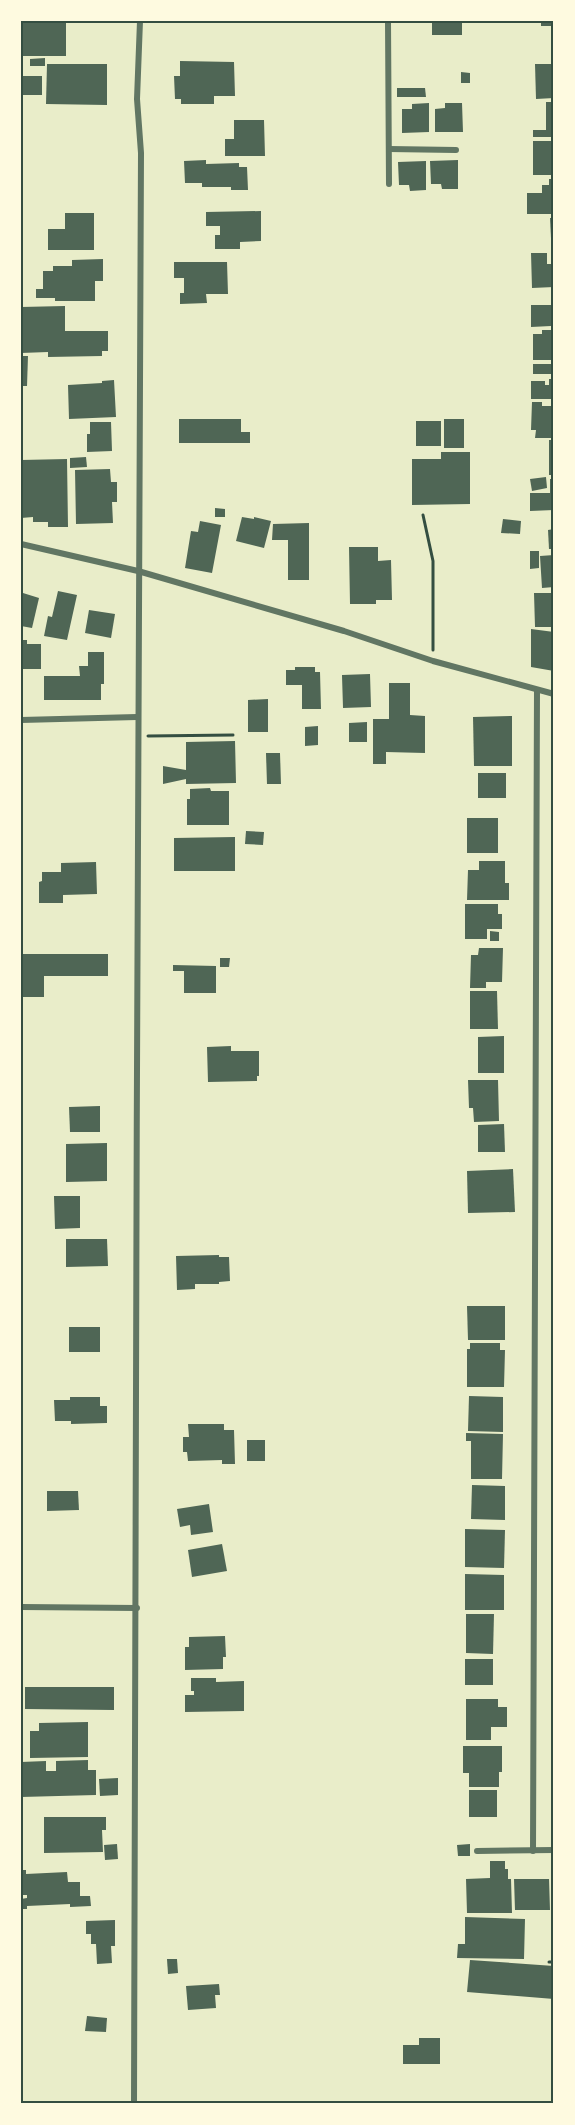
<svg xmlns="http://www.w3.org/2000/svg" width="575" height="2125" viewBox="0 0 575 2125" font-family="'Work Sans',sans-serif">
<rect width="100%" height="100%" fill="#e9edc9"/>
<g fill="#4f6655">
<rect x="21" y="21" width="45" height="35"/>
<rect x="432" y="21" width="30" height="14"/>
<rect x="541" y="21" width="13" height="5"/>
<path d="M45,58V66H30V59Z"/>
<path d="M180,61L234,62L235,96H214V104H181V99H175L174,76H180Z"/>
<path d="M47,64H107V105L46,104Z"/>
<path d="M535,64H554V98L536,99Z"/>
<path d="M461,72L470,73V83H461Z"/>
<rect x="23" y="76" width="19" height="19"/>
<path d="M397,88H425L426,97H397Z"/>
<path d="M546,102H554V137H533V130H546Z"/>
<path d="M429,103V132L402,133V109H412V104Z"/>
<path d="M445,103H462L463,132H435V109L445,108Z"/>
<path d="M234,120H264L265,156H225V139H234Z"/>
<rect x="533" y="141" width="21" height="34"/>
<path d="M206,160V164L239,163V167H247L248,190H231V187H202V183H185L184,161Z"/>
<path d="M458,160V189H442L441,184H431L430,161Z"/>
<path d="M426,161V190L410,191L409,185H399L398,162Z"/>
<path d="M549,179H554V214H527V193H542V185H549Z"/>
<path d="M261,211V241L240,242V249H215V235H220V226H206V212Z"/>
<path d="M65,213H94V250H48V229H65Z"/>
<path d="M550,218H554V238H551Z"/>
<path d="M531,253H547V264H554V287L532,288Z"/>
<path d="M103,259V281H95V301H55V298H36V289H43V271H53V266H72V260Z"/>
<path d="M174,262H227L228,294H206L207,303L180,304V293H184V278H174Z"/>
<path d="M531,305H551V326L531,327Z"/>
<path d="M65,306V331H108V351H102V356L48,357V352L21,353V307Z"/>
<path d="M542,330H554V360H533V334H542Z"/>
<path d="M21,356H28L27,386H21Z"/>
<rect x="533" y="364" width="18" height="10"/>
<path d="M549,379H554V399H531V381H545V385H549Z"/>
<path d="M114,380L116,417L69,419L68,385L102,383V381Z"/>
<path d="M532,402H542V406H554V438H535L536,430H531Z"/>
<path d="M179,419H241V432H250V443H179Z"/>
<rect x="444" y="419" width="20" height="29"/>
<rect x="416" y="421" width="25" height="25"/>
<path d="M90,422H111L112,451L87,452V434H90Z"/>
<rect x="549" y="440" width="5" height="35"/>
<path d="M441,452H470V504L412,505V459H441Z"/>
<path d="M86,457L87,467L70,468V458Z"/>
<path d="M67,459L68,527H48V522H33V517L21,518V460Z"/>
<path d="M110,469L111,482H117V502H112L113,523L76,524L75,470Z"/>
<path d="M546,477L547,488L532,491L530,479Z"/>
<path d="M550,479H554V510L530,511V493H550Z"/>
<path d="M215,508L225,509V517H215Z"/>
<path d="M242,517L254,519V517L271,521L264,548L236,541Z"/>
<path d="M503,519L521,521L520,534L501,533Z"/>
<path d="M200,521L221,525L212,573L185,568L191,531L198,532Z"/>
<path d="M309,523V580H288V540H272L273,524Z"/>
<path d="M554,529V549H549L548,530Z"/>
<path d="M349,547H378V561L391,560L392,600H376V604H350Z"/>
<path d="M530,551H539V568L530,569Z"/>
<path d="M554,555V587L542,588L540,556Z"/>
<path d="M58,591L77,595L67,640L44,636L48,616L52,617Z"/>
<path d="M23,593L39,598L32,628L21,626V602Z"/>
<path d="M534,593H554V627H535Z"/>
<path d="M89,610L115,614L111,638L85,633Z"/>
<path d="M531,629L554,632V671L531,667Z"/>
<path d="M21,640H27V644H41V669H22Z"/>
<path d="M88,652H104V684H101V700H44V676H80L79,666H88Z"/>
<path d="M295,667H315V672H320L321,709H302V685H286V670H295Z"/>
<path d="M370,674L371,707L343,708L342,675Z"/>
<path d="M389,683H410V715L425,716V753L386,752V764H373V719H389Z"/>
<path d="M268,699V732H248V700Z"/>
<path d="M512,716V766H474L473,717Z"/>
<path d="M367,722V742H349V723Z"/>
<path d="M318,726V745L305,746V727Z"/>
<path d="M235,741L236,783L186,784V779L163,784V766L186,770V742Z"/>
<path d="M266,753H280L281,784H267Z"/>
<rect x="478" y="773" width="28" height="25"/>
<path d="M210,788L211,791H229V825H187V799H190V789Z"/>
<rect x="467" y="818" width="31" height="35"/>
<path d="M246,831L264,832L263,845L245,844Z"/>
<path d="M235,837V871H174V838Z"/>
<path d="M479,861H505V883H509V900H467L468,870H479Z"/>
<path d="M96,862L97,894L63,895V903H39V882L42,881V872H61V863Z"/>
<path d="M465,904H498V914H502V929H487V939H465Z"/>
<path d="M490,931L499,932V941H490Z"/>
<path d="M479,948H503L502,982H486V988H470L471,955H478Z"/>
<path d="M21,954H108V976H44V997H21Z"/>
<path d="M220,958H230L229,967H220Z"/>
<path d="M173,965L216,966V993H184V971H173Z"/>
<path d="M470,991H497L498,1029H470Z"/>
<path d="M504,1036V1073H478V1037Z"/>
<path d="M231,1046V1051H259V1076H257V1081L208,1082L207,1047Z"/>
<path d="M468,1080H498L499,1121L474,1122L473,1108H469Z"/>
<path d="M100,1106V1132H70L69,1107Z"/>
<path d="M504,1124L505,1152H478V1125Z"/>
<path d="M107,1143V1181L66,1182V1144Z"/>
<path d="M513,1169L515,1212L468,1213L467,1171Z"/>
<path d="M54,1196H80V1228L55,1229Z"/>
<path d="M66,1239H107L108,1266L66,1267Z"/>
<path d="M219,1255V1257H229L230,1281L219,1282V1284H195V1289L177,1290L176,1256Z"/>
<path d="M467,1306H505V1340H468Z"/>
<rect x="69" y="1327" width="31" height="25"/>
<path d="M470,1343H500V1350H505L504,1387H467V1349H470Z"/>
<path d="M469,1396L503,1397V1432L468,1431Z"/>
<path d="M70,1397H100V1406H107V1423L71,1424V1421H55L54,1400H70Z"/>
<path d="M188,1424H224V1430H234L235,1464H222V1460L188,1461L187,1452H183V1437H189Z"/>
<path d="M466,1433L503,1434L502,1479H471V1441H466Z"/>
<rect x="247" y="1440" width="18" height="21"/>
<path d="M472,1485L505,1486V1520L471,1519Z"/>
<path d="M47,1491H78L79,1510L47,1511Z"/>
<path d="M209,1504L213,1532L191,1535L190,1525L180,1527L177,1509Z"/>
<path d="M465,1529L505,1530L504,1568L465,1567Z"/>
<path d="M222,1544L227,1571L192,1577L188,1550Z"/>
<path d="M465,1574L504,1575V1610H465Z"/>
<path d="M466,1614H494L493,1654L466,1653Z"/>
<path d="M225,1636L226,1657H223V1669L185,1670V1647H189V1637Z"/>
<rect x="465" y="1659" width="28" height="26"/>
<path d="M191,1678H216V1682L244,1681V1711L185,1712V1695H194V1691H191Z"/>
<path d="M25,1687H114V1710L25,1709Z"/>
<path d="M466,1699H498V1707H507V1727H491V1740H466Z"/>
<path d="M88,1722V1757L30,1758V1731H39V1723Z"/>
<path d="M463,1746H502V1772H499V1787H469V1773H463Z"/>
<path d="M88,1760V1770H96V1795L21,1797V1762L46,1761V1771H56V1761Z"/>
<path d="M118,1778V1795L100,1796L99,1779Z"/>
<rect x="469" y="1790" width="28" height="27"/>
<path d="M44,1817H106V1830H102L103,1852L44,1853Z"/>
<path d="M117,1844L118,1859L105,1860L104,1845Z"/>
<path d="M470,1844V1856H458L457,1845Z"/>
<path d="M490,1861H505V1869H508V1879H511L512,1913H467L466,1879L490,1878Z"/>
<path d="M21,1870H26V1874L67,1872L68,1882H80V1896H90L91,1906L70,1907V1904L27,1906V1909H21V1899L27,1898V1895H21Z"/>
<path d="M514,1879H549L550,1910H515Z"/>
<path d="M465,1917L525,1919L524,1959L457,1958L458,1944H465Z"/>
<path d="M115,1920V1946H111L112,1963L97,1964L96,1944H91V1934H86V1921Z"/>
<path d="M167,1959H177L178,1973L168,1974Z"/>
<path d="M470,1960L554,1966V1999L467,1992Z"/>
<path d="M219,1984L220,1995H215L216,2008L188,2010L186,1986Z"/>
<path d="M87,2016L107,2018L106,2032L85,2031Z"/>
<path d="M419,2038H440V2064H403V2045H419Z"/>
</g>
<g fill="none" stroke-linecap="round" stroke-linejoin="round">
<g stroke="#344e41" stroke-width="3">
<path d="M423,515L433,561V650"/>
<path d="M148,736L233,735"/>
<path d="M549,1962H554"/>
</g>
<g stroke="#617663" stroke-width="6">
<path d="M388,21L389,184"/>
<path d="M389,149L456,150"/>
<path d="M21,544L138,571L344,631L433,661L554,694"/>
<path d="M21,720L137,717"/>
<path d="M21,1607L137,1608"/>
<path d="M477,1851L554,1850"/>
<path d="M533,1851L537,690"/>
<path d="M134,2104C137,1454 136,803 141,153L137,99L140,21"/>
</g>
</g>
<rect width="575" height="2125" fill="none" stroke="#fefae0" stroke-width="45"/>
<rect x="22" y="22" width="530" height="2080" fill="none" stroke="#344e41" stroke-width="2"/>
</svg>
